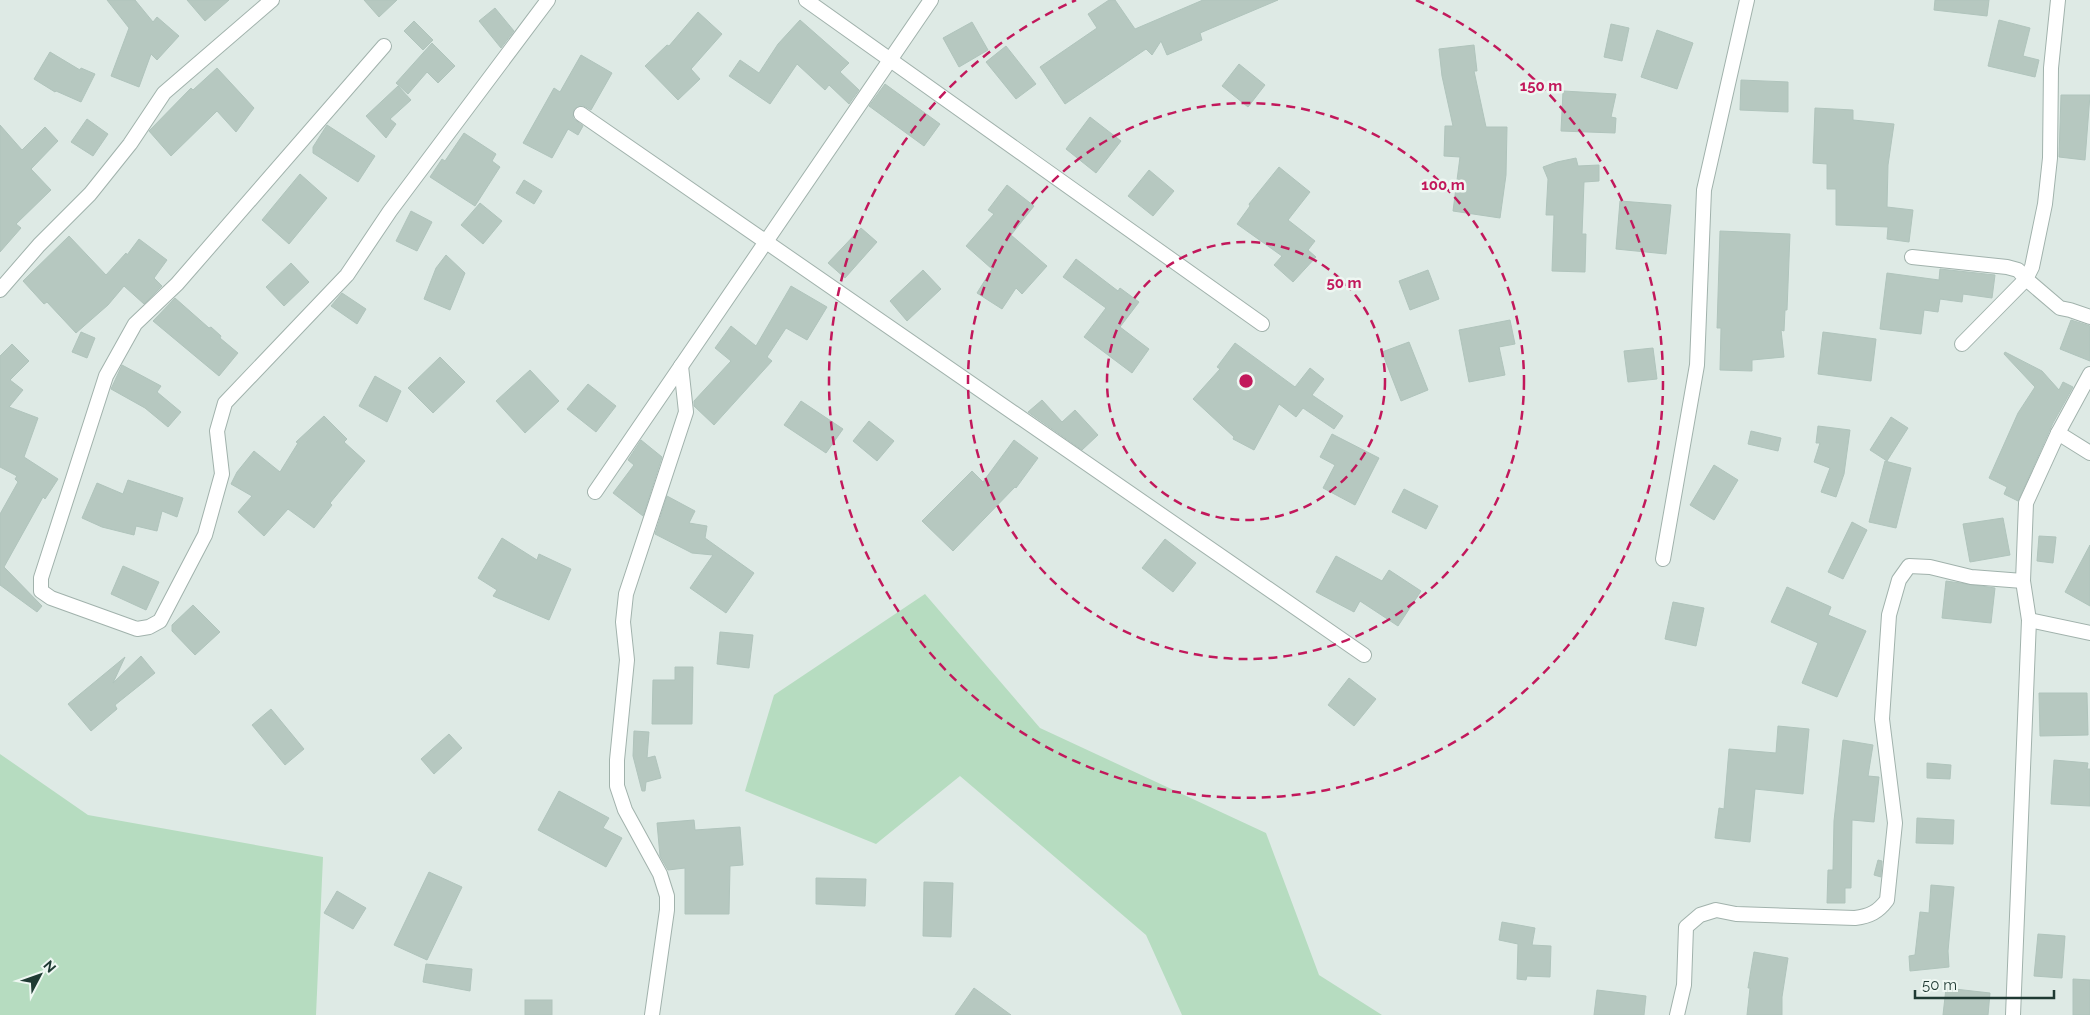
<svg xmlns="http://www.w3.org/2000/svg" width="2090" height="1015" viewBox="0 0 2090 1015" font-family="Raleway,sans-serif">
<rect width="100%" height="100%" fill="#deeae5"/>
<g fill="#b6dcc0">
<path d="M925,594L1040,728L1266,833L1319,975L1382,1015H1182L1146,935L960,776L876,844L745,791L774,695Z"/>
<path d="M0,754L88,815L323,857L316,1015H0Z"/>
</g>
<g fill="#b6c8c0" stroke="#b0c4bc">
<path d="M107,0H135L153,22L157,17L179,36L157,60L151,54L139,87L111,76L129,28Z"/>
<path d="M187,0H229L205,21Z"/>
<path d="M364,0H397L379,17Z"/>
<path d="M1109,0H1115L1135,29L1203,0H1278L1200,33L1202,40L1167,55L1161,41L1152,55L1146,49L1065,104L1040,67L1097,28L1088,14Z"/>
<path d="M1935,0H1989L1987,16L1934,10Z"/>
<path d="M495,8L514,31L501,48L479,21Z"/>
<path d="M698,12L722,34L691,69L700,79L678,100L645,66L667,45L669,46Z"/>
<path d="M800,20L849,63L840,72L859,90L849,104L829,85L825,90L797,64L770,104L729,76L740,60L759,73L778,44Z"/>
<path d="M1999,20L2030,28L2023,56L2039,60L2035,77L1988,66Z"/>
<path d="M414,21L433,40L423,50L404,31Z"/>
<path d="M972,22L988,50L959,67L943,38Z"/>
<path d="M1611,24L1629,28L1622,61L1604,57Z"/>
<path d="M1657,30L1693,43L1677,89L1641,77Z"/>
<path d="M432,43L455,66L438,83L427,72L408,94L396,83Z"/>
<path d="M1474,45L1477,71H1474L1486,127H1507L1506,175L1500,218L1453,211L1460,157L1444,156L1445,126H1453L1442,76L1439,49Z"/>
<path d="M1006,46L1036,84L1016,99L986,62Z"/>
<path d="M50,52L80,70L81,68L95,74L81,102L56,91L55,92L34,79Z"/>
<path d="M581,55L612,73L591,110L582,105L574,109L573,118L583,126L578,135L568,129L552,158L523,143L554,88L560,92Z"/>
<path d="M1239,64L1265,85L1248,107L1222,86Z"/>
<path d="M217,68L254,108L236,132L217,111L171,156L149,131L191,88L193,90Z"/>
<path d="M1741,80L1788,82V112L1740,110Z"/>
<path d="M885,84L940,124L924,146L869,106Z"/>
<path d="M398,86L411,100L390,119L396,124L386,138L366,116Z"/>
<path d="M1563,91L1616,94L1611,117L1616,118L1615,133L1561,131Z"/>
<path d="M2061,95H2090L2085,160L2059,157Z"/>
<path d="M1815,108L1853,110V120L1894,124L1888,165L1887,207L1913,210L1909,242L1887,239L1888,227L1836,225V189H1827V164L1813,163Z"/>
<path d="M1090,117L1121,141L1096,173L1066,149Z"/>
<path d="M87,119L108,134L93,156L71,142Z"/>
<path d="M0,125L22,150L45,127L58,141L31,169L51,190L16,224L21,228L0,252Z"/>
<path d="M327,125L375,156L358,182L313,153V147Z"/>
<path d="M464,133L496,154L492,161L500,167L475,206L430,177L442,159L445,161Z"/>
<path d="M1576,158L1578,166L1599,165V181L1584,182L1582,234H1586L1585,272L1552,271L1554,215H1546L1548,179L1543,167L1557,162Z"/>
<path d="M1279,167L1310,192L1288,220L1315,241L1308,250L1316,257L1293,282L1274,265L1282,256L1237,224L1250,206L1249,204Z"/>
<path d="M1149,170L1174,191L1153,216L1128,196Z"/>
<path d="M300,174L327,198L289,244L262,220Z"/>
<path d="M524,180L542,191L534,204L516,193Z"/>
<path d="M1007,185L1034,206L1011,235L1047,266L1022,294L1016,288L1002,309L977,293L992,269L966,246L994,214L988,210Z"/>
<path d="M1620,201L1671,205L1666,254L1616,249Z"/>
<path d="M480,203L502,221L483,244L461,225Z"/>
<path d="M411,211L432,222L417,251L396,241Z"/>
<path d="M861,228L877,242L845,278L828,263Z"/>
<path d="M1720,231L1790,234L1787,310H1785L1784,331L1781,330L1784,357L1752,360V371L1720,370L1721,328H1717Z"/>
<path d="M69,236L106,275L126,253L127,255L139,239L167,260L154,278L162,286L144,304L124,286L108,305L76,333L47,302L44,304L23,281Z"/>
<path d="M446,255L465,273L450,310L424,299L436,268Z"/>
<path d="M1076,259L1118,291L1120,288L1139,302L1120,327L1149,349L1132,373L1084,337L1106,308L1063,277Z"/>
<path d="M291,263L309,282L284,306L266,287Z"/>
<path d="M1940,269L1995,275L1992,298L1963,294L1962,302L1940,299L1938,312L1924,310L1921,334L1880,329L1887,273L1939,280Z"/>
<path d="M923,270L941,289L907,321L890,301Z"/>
<path d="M1428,270L1439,299L1410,310L1399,281Z"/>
<path d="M791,286L827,307L807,340L786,328L767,357L772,361L714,425L694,406V401L731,361L715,348L731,326L756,346Z"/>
<path d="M342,293L366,309L357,324L331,306Z"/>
<path d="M175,298L209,328L211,327L221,336L220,338L238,353L219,376L153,321Z"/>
<path d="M1510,320L1515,344L1499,347L1505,375L1469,382L1459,330Z"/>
<path d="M2071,320L2090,326V361L2060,349Z"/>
<path d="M81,332L95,338L87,358L72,352Z"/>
<path d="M1823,332L1876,339L1871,381L1818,374Z"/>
<path d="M1409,342L1428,390L1401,401L1382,352Z"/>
<path d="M1235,343L1295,387L1310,368L1324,379L1312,395L1343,416L1334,429L1303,408L1296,417L1279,404L1254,450L1233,439L1234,437L1193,399L1220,369L1217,367Z"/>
<path d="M12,344L29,361L10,380L23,390L9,407L38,418L24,457L58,479L45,499L43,497L4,567L42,606L37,612L0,585V514L18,482L15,479L17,476L0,467V356Z"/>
<path d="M1653,348L1657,379L1628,382L1624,351Z"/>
<path d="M2005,352L2042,371L2059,390L2063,382L2073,387L2053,423L2018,501L2004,494L2007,487L1989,478L2018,413L2035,387L2004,354Z"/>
<path d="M440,357L465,382L433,413L408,388Z"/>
<path d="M122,365L161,386L157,392L181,412L168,427L145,408L111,389Z"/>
<path d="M530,370L559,401L525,433L496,401Z"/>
<path d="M375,376L401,391L387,422L359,406Z"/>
<path d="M588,384L616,406L596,432L567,409Z"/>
<path d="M1042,400L1062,422L1075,410L1098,435L1082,450L1028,412Z"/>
<path d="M801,401L843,429L826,453L784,425Z"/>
<path d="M324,416L347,439L344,442L365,461L330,503L332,505L314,528L288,509L264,536L238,512L252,496L231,484L237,472L254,451L280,472L298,443L296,442Z"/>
<path d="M1891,417L1908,428L1887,461L1870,450Z"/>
<path d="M869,421L894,441L877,461L853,441Z"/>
<path d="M1818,426L1850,430L1844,474L1836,497L1821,492L1830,468L1814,462L1820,443H1816Z"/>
<path d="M1751,431L1781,438L1778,451L1748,444Z"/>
<path d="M1332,434L1379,458L1355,505L1323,488L1335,465L1320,457Z"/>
<path d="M641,440L662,457L643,516L613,493L634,465L628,460Z"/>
<path d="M1014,440L1038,458L1016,488L1015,487L953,551L922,521L972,471L983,482Z"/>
<path d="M1885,461L1911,468L1896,528L1869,522Z"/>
<path d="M1714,465L1738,480L1714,520L1690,505Z"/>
<path d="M128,480L183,498L177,517L162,511L157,531L136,526L134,535L102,527L82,518L97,483L123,494Z"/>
<path d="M1404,489L1438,506L1426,529L1392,512Z"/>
<path d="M667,496L695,511L689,523L707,526L705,538L754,573L726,613L690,588L713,555L692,553L655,534Z"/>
<path d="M2003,518L2010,555L1970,562L1963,524Z"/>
<path d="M1852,522L1867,530L1843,579L1828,572Z"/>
<path d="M2039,536L2056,537L2053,563L2037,561Z"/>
<path d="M502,538L537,560L539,554L571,569L549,620L493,596L497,590L478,578Z"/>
<path d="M1165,539L1196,563L1173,592L1142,568Z"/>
<path d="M2090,545V606L2065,592Z"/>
<path d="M1336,556L1382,581L1389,570L1421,591L1398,626L1360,601L1354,612L1316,592Z"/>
<path d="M123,566L159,582L146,610L111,594Z"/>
<path d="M1946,581L1995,588L1991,623L1942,618Z"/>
<path d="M1787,587L1831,607L1828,615L1866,631L1837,697L1802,683L1818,643L1771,622Z"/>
<path d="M1673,602L1704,608L1696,646L1665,639Z"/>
<path d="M193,605L220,632L195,655L172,631V625Z"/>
<path d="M720,632L753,635L749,668L717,664Z"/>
<path d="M141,656L155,673L115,705L117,709L91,731L68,704L125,657L113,683Z"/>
<path d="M675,667H693L692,724H652L653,680H675Z"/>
<path d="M1349,678L1376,699L1354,726L1328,705Z"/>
<path d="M2039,693H2087L2088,735L2040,736Z"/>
<path d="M271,709L304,749L285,765L252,725Z"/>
<path d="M1778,726L1809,729L1803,794L1755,789L1750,842L1715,838L1719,808L1724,809L1729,749L1776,753Z"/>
<path d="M634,731L649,732L647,758L655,756L661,778L646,782L645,791H642L633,756Z"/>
<path d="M449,734L462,748L434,774L421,759Z"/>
<path d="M1843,740L1873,745L1868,776L1879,777L1874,822L1852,820L1851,888H1845V903H1827L1828,870H1833L1834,821Z"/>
<path d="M2054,760L2088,763L2087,769H2090V806L2051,804Z"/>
<path d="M1927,763L1951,765L1950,779L1927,778Z"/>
<path d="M559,791L609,818L603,828L622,838L606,867L538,830Z"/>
<path d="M1917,818L1954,820L1953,844L1916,843Z"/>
<path d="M694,820L695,830L740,827L743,865L730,866L729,914H685V868L668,870L660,856L657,823Z"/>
<path d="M1878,860L1882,861L1881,877L1874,875Z"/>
<path d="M429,872L462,887L427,960L394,945Z"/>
<path d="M816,878L866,879L865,906L816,904Z"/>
<path d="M924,882L953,883L951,937L923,936Z"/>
<path d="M1931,885L1954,887L1948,951L1949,967L1910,971L1909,956L1915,955L1920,912L1929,913Z"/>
<path d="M337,891L366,908L353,929L324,913Z"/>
<path d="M1502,922L1535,928L1532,945L1551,946L1550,977L1527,976L1526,980L1517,979L1518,944L1499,940Z"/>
<path d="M2038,934L2065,936L2062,978L2034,976Z"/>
<path d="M1754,952L1788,958L1782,997V1015H1747L1750,988H1748Z"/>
<path d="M426,964L472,969L470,991L423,982Z"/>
<path d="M2073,979L2090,980V1015H2073Z"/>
<path d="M974,988L1011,1015H955Z"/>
<path d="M1946,988L1990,993L1988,1015H1943Z"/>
<path d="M1597,990L1646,996L1644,1015H1594Z"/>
<rect x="525" y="1000" width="27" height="15"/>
</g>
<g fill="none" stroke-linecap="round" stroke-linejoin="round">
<defs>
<g id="street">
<path d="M806,0L1262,324"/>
<path d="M384,46L177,284L135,324L106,376L41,578V591L51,598L137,629L149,627L160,621L205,535L222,474L217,431L225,403L347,275L390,211L548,0"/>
<path d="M581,114L1364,655"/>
<path d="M1912,257L2007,267L2018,270L2026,279L2060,308L2070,310L2090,317"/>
<path d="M0,290L39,245L90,194L130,144L164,93L272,0"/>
<path d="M1962,344L2026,279L2032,267L2045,204L2050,158L2051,68L2058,0"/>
<path d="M2058,433L2090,453"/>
<path d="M595,492L931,0"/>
<path d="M1663,559L1697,365L1704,190L1747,0"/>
<path d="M2029,620L2090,633"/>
<path d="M652,1015L667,910V896L660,874L625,810L617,786V760L627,660L623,622L626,594L686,412L681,366"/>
<path d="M1677,1015L1684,985L1686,927L1700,915L1716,910L1736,914L1855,918C1870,916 1878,912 1887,900L1895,823L1882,719L1889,615L1899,580L1909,566L1930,567L1971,577L2023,581"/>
<path d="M2013,1015L2029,620L2023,581L2026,503L2058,433L2090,374"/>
</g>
</defs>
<use href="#street" stroke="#a1b2ac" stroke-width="16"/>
<use href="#street" stroke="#fff" stroke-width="14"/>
</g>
<g fill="none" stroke="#c2185b" stroke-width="2.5" stroke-dasharray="9 6">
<circle cx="1246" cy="381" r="139"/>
<circle cx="1246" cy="381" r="278"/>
<path d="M1416 0A417 417 0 1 1 1076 0"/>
</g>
<circle cx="1246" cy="381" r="8" fill="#c2185b" stroke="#eef7f2" stroke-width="2.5"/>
<g font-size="15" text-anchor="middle" font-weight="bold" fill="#c2185b" stroke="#eef7f2" stroke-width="5" stroke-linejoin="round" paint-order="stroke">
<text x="1541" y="91">150 m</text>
<text x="1443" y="190">100 m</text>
<text x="1344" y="288">50 m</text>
</g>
<g transform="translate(40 975) rotate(49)" stroke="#eef7f2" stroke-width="4" paint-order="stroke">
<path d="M0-4L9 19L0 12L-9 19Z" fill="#1f3a33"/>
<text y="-8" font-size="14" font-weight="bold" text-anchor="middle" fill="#1f3a33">N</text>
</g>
<path d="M1915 990v8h139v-8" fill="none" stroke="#1f3a33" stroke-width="2.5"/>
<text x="1922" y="990" font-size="15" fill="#1f3a33" stroke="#eef7f2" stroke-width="4" paint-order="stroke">50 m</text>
</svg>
